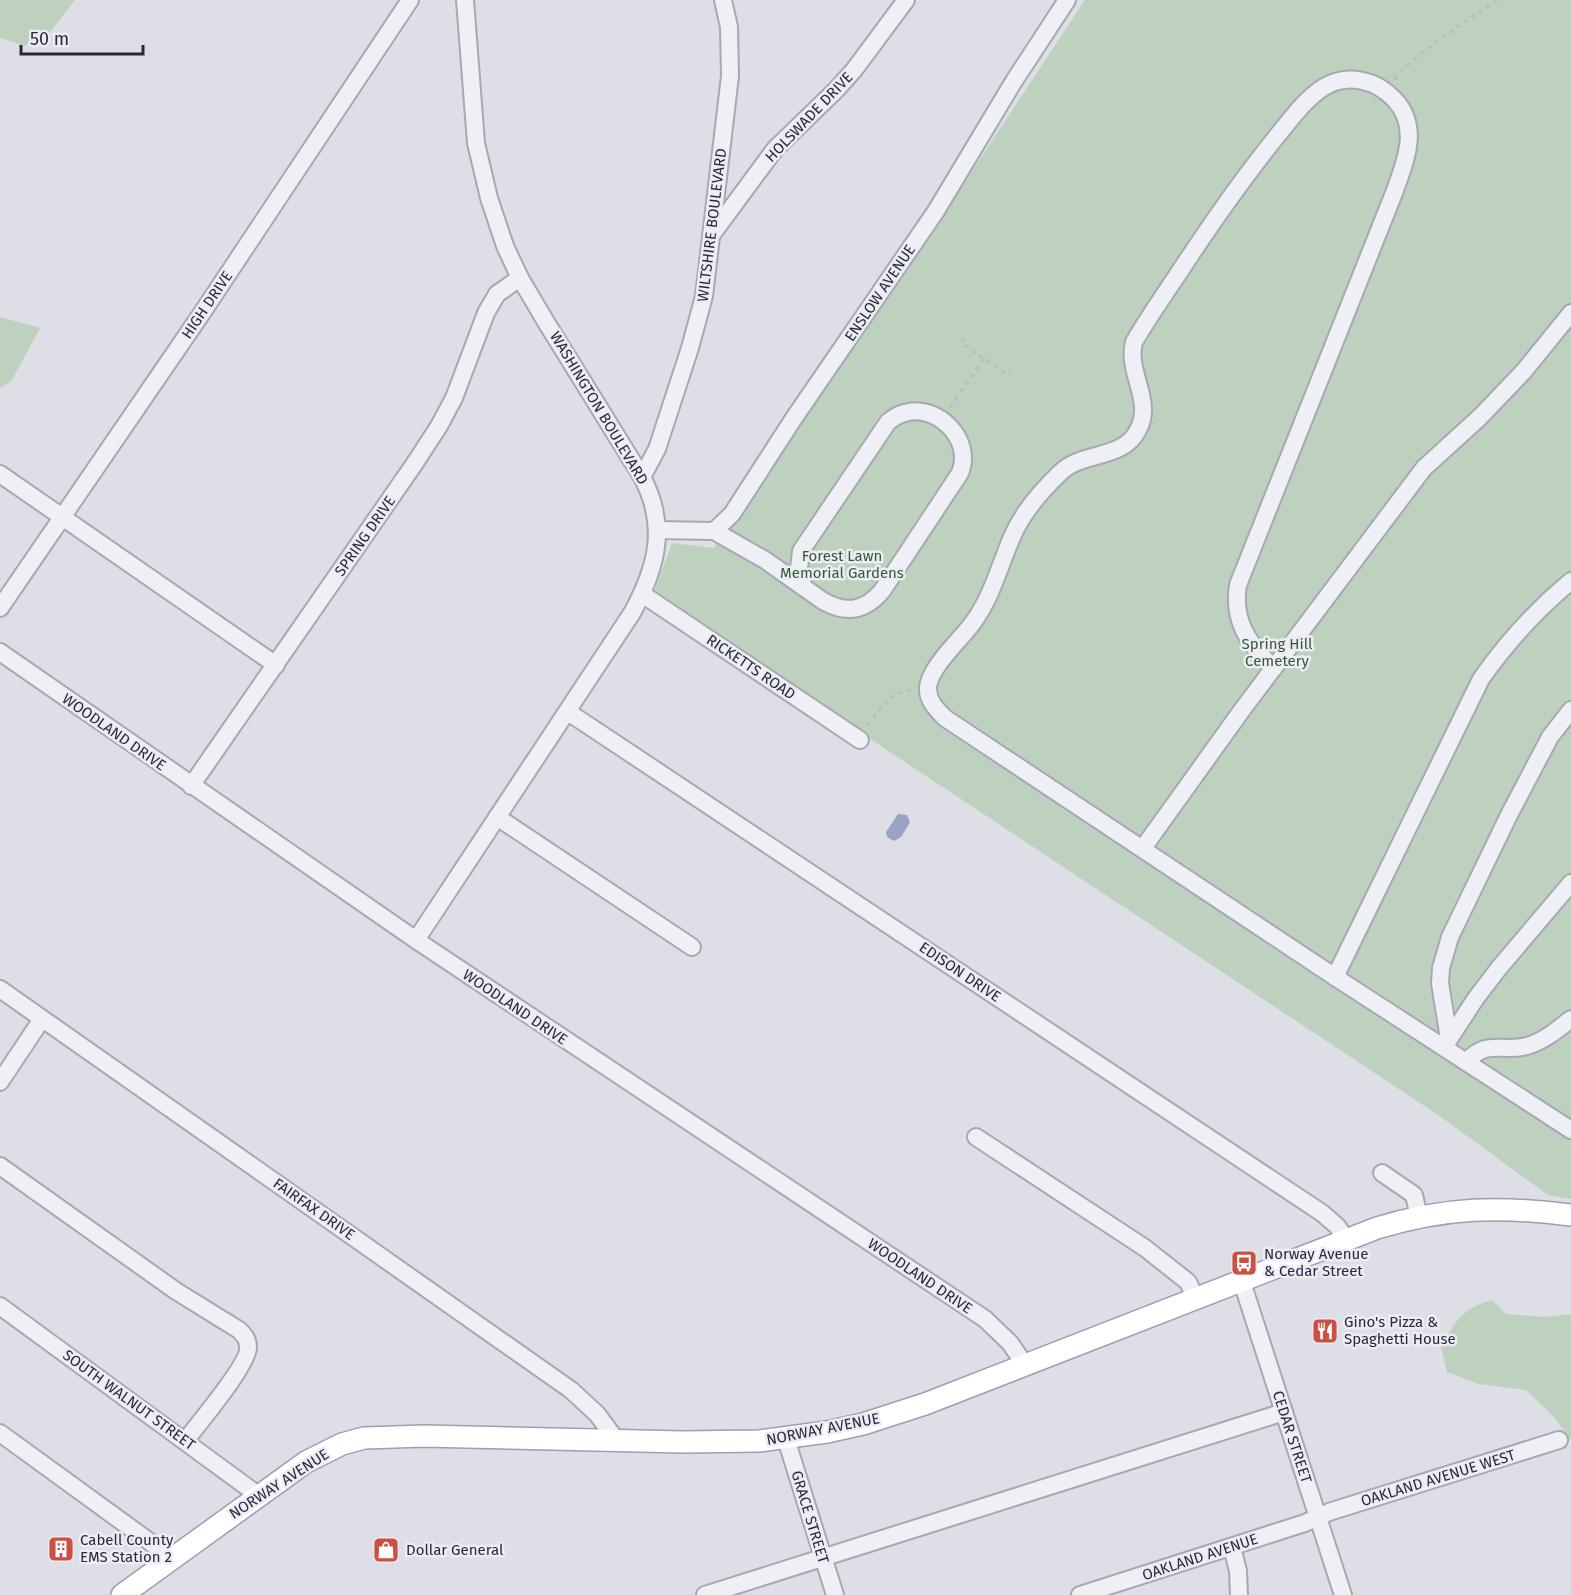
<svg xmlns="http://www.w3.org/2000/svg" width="1571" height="1595" viewBox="0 0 1571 1595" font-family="'Fira Sans',sans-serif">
<rect width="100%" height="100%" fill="#dddee6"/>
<g fill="#bed0be">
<path d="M0,0H75L50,32L25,46L0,38Z"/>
<path d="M1085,0H1571V1199L1548,1195L1441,1117L653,595L672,543L714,548L935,227Z"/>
<path d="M0,317L40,328L12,380L0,388Z"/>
<path d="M1492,1300L1506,1314L1544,1317L1571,1314V1441L1555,1418L1526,1390L1479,1384L1447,1372L1441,1347C1456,1320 1462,1309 1492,1300Z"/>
</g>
<path fill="#98a3c6" d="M898,814L907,815L910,822L901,837L894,841L887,837L886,832Z"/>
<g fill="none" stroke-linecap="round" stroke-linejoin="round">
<defs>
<g id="minor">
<path d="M713,233L775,149L836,90L854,70L906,0"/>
<path d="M0,474L276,665"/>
<path d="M642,477L657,449L690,348L704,296L730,76L729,27L723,0"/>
<path d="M657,530L714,531L732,514L794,418L936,211L1014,81L1067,0"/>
<path d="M714,531L765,560L823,601C846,614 865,611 882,591L960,473C974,439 936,403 905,413C898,414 893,418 888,422L801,551L799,569L803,587"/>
<path d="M642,594L860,740"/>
<path d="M0,608L202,313L410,0"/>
<path d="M0,652L416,940L985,1319L1010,1343L1025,1365"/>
<path d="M1274,668C1249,645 1232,621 1238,585L1394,193C1405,162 1421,127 1394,99C1376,80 1348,73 1324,87C1305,99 1291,119 1277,136C1243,178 1213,221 1184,265C1167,291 1149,316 1134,342C1126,372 1154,401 1138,430C1123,460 1083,451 1061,472C1042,490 1022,513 1012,537C999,567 992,597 972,624C960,640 930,667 928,687C927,700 936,709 945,718L1335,977L1571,1130"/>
<path d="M568,712L1322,1213L1337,1226L1346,1239"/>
<path d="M191,786L415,463L439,426L454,398L486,313L497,294L520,278"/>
<path d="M497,817L692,947"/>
<path d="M1143,848L1242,710L1424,468L1480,417L1524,371L1571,313"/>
<path d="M416,940L632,613C657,567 668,526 642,477L546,322L520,278L505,246L489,198L476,143L465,0"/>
<path d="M1335,977L1481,679C1507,642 1536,610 1571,581"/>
<path d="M0,989L571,1390L597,1414L617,1441"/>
<path d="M1449,1039L1440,983L1441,968L1450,937L1509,815L1550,737L1571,710"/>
<path d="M1446,1044L1476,998L1499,968L1571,883"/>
<path d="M1466,1062C1488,1038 1501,1053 1527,1046C1544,1041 1557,1030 1571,1019"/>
<path d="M0,1082L42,1019"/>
<path d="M976,1137L1145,1248L1188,1282L1195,1297"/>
<path d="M0,1166L176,1291L239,1330C244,1335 248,1339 248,1347C250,1362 197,1426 185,1441"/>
<path d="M1382,1173L1414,1195L1419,1217"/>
<path d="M1241,1279L1343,1595"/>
<path d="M0,1306L258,1495"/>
<path d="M0,1433L172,1558"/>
<path d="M786,1439L835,1595"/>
<path d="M1232,1547L1238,1571L1239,1595"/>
<path d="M705,1595L1284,1412"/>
<path d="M1080,1595L1305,1523L1329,1512L1559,1440"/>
</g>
<path id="major" d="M122,1595L306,1462L342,1444L364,1438L424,1436L683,1442L759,1441L827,1432L863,1424L925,1404L1377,1228C1446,1207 1500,1206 1571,1215"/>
</defs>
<use href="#minor" stroke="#a6a8b3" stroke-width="20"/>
<use href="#major" stroke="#9c9fb2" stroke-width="24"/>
<g stroke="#bbbcc5" stroke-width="3" stroke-dasharray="4.5 4.5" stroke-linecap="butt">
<path d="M1394,79C1423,47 1462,25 1497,0"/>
<path d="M964,339L961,343L1007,374L1010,370"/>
<path d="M950,407L987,355"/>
<path d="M867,725C884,708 884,695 911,690"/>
</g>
<use href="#minor" stroke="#eff0f5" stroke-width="16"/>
<use href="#major" stroke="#fff" stroke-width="21"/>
</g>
<defs>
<symbol id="bus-square" viewBox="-11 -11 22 22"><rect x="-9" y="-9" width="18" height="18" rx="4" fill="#ca5043" stroke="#ecedf4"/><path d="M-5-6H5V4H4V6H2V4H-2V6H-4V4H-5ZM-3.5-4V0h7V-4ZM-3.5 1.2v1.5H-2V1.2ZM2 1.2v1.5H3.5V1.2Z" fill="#fff"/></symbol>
<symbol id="restaurant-square" viewBox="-11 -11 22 22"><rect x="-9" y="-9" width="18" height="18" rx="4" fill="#ca5043" stroke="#ecedf4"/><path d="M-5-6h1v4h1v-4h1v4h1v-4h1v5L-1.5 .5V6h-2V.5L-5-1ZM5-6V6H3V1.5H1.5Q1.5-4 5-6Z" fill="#fff"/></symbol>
<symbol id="building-square" viewBox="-11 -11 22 22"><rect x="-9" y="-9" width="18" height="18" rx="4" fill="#ca5043" stroke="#ecedf4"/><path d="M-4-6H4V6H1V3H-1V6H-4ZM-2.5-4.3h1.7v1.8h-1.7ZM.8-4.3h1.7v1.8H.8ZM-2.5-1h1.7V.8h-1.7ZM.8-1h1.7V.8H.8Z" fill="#fff"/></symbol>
<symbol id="shop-square" viewBox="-11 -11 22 22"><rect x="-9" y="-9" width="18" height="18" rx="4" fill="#ca5043" stroke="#ecedf4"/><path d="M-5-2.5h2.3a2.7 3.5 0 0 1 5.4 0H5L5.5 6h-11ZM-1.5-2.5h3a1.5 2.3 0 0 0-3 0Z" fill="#fff"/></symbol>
</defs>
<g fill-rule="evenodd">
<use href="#bus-square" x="1229" y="1248" width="30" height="30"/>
<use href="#restaurant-square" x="1310" y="1316" width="30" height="30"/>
<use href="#building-square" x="46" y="1534" width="30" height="30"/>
<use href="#shop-square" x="371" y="1535" width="30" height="30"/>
</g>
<g text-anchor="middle" stroke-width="5" stroke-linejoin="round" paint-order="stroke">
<g font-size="15" fill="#27293c" stroke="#ecedf4">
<text transform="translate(809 117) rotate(-46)" y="5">HOLSWADE DRIVE</text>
<text transform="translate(712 225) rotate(-83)" y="5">WILTSHIRE BOULEVARD</text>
<text transform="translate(880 293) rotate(-56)" y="5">ENSLOW AVENUE</text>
<text transform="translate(207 305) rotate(-56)" y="5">HIGH DRIVE</text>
<text transform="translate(599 408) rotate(59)" y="5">WASHINGTON BOULEVARD</text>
<text transform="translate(365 536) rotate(-55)" y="5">SPRING DRIVE</text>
<text transform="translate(751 667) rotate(34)" y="5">RICKETTS ROAD</text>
<text transform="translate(114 732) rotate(35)" y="5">WOODLAND DRIVE</text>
<text transform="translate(960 972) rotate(34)" y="5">EDISON DRIVE</text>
<text transform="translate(515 1007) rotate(34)" y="5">WOODLAND DRIVE</text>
<text transform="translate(314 1209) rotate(35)" y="5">FAIRFAX DRIVE</text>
<text transform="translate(920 1276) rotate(34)" y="5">WOODLAND DRIVE</text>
<text transform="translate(129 1400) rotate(36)" y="5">SOUTH WALNUT STREET</text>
<text transform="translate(823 1429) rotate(-11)" y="5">NORWAY AVENUE</text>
<text transform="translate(1292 1437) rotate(72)" y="5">CEDAR STREET</text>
<text transform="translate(1438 1478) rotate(-17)" y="5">OAKLAND AVENUE WEST</text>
<text transform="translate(279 1484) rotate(-33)" y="5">NORWAY AVENUE</text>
<text transform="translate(810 1517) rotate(73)" y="5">GRACE STREET</text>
<text transform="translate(1200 1557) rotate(-18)" y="5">OAKLAND AVENUE</text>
</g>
<g font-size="15" fill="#345836" stroke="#ecedf4">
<text x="842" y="561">Forest Lawn<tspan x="842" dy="17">Memorial Gardens</tspan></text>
<text x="1277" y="649">Spring Hill<tspan x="1277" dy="17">Cemetery</tspan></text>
</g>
<g font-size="15" fill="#27293c" stroke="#ecedf4" text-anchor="start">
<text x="1264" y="1259">Norway Avenue<tspan x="1264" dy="17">&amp; Cedar Street</tspan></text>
<text x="1344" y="1327">Gino's Pizza &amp;<tspan x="1344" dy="17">Spaghetti House</tspan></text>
<text x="80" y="1545">Cabell County<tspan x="80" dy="17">EMS Station 2</tspan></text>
<text x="406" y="1555">Dollar General</text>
</g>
</g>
<path d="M21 45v9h122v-9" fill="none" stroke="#27293c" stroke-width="3"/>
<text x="30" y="45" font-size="18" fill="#27293c" stroke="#ecedf4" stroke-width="4.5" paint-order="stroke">50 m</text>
</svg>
